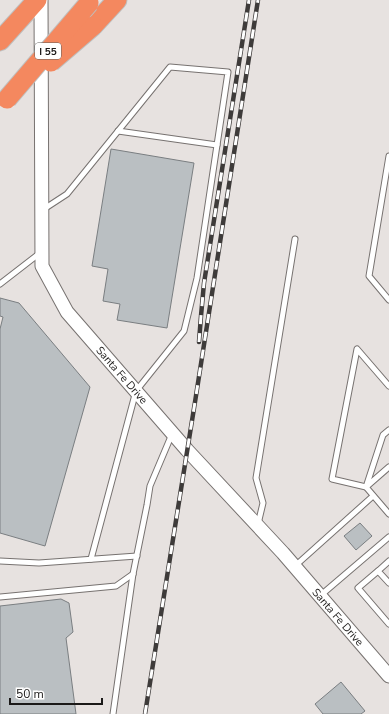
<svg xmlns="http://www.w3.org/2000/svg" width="389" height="714" viewBox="0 0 389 714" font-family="'Nunito Sans',sans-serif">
<rect width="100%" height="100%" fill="#e7e2e0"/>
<g fill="#babfc2" stroke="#7a7e81">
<path d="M111,149L194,163L167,328L117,320L120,304L103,301L108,269L92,266Z"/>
<path d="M0,298L19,303L90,387L45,546L0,533V329L3,317L0,316Z"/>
<path d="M360,523L372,536L356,550L344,536Z"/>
<path d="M61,599L69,603L73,632L66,638L76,714H0V606Z"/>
<path d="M341,682L365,711L361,714H323L315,704Z"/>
</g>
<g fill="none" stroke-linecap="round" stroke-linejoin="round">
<defs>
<g id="service">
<path d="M118,131L217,145"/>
<path d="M389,156L369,276L389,300"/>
<path d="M44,209L67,194L170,67L228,72L197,278L184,331L136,391L91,559"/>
<path d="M0,284L40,253"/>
<path d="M389,386L357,349L332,479L366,487L389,467"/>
<path d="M389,430L383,435L366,487L389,514"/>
<path d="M258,524L263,503L256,478L295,239"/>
<path d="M0,561L39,563L137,556"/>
<path d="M389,561L378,571L389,583"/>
<path d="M295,566L373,496"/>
<path d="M378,571L358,588L389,624"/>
<path d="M321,595L389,537"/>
<path d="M0,597L116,586L133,574"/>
<path d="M113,714L133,574L147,505L150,486L172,434"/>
</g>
<path id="tertiary" d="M41,0L42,266L67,312L187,450L283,553L389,676"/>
<g id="motorway">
<path d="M93,26L117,0"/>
<path d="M0,41L37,0"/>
</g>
</defs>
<use href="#service" stroke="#777270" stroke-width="7"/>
<use href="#tertiary" stroke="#777270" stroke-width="15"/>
<use href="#motorway" stroke="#bfbfbe" stroke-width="21"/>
<use href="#service" stroke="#fff" stroke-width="5"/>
<use href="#tertiary" stroke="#fff" stroke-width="13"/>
<use href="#motorway" stroke="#f4885f" stroke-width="19"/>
<defs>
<g id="rail">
<path d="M199,342L201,316L204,283L249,0"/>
<path d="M145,714L195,402L258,0"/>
</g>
</defs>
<use href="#rail" stroke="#3e3b3a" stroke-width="4.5"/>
<use href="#rail" stroke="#fff" stroke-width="3" stroke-dasharray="9" stroke-linecap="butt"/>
<defs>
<g id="motorway-bridge">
<path d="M51,62L93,26"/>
<path d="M7,99L89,3"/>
</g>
</defs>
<use href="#motorway-bridge" stroke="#bfbfbe" stroke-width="21" stroke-linecap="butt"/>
<use href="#motorway-bridge" stroke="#f4885f" stroke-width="19"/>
</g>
<g text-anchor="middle" stroke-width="3" stroke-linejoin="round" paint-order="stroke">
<rect fill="#fff" stroke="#5f5e5d" stroke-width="1" x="35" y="43" width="26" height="16" rx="3"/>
<g font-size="10" font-weight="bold" fill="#1b1918">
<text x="48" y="55">I 55</text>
</g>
<g font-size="11" fill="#1b1918" stroke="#fff">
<text transform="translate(122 375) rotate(49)" y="4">Santa Fe Drive</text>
<text transform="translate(338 617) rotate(49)" y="4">Santa Fe Drive</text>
</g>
</g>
<path d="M10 698v6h92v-6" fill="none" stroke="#1b1918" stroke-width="2"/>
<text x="16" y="698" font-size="12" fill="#1b1918" stroke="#ffffff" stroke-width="3" paint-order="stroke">50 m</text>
</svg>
